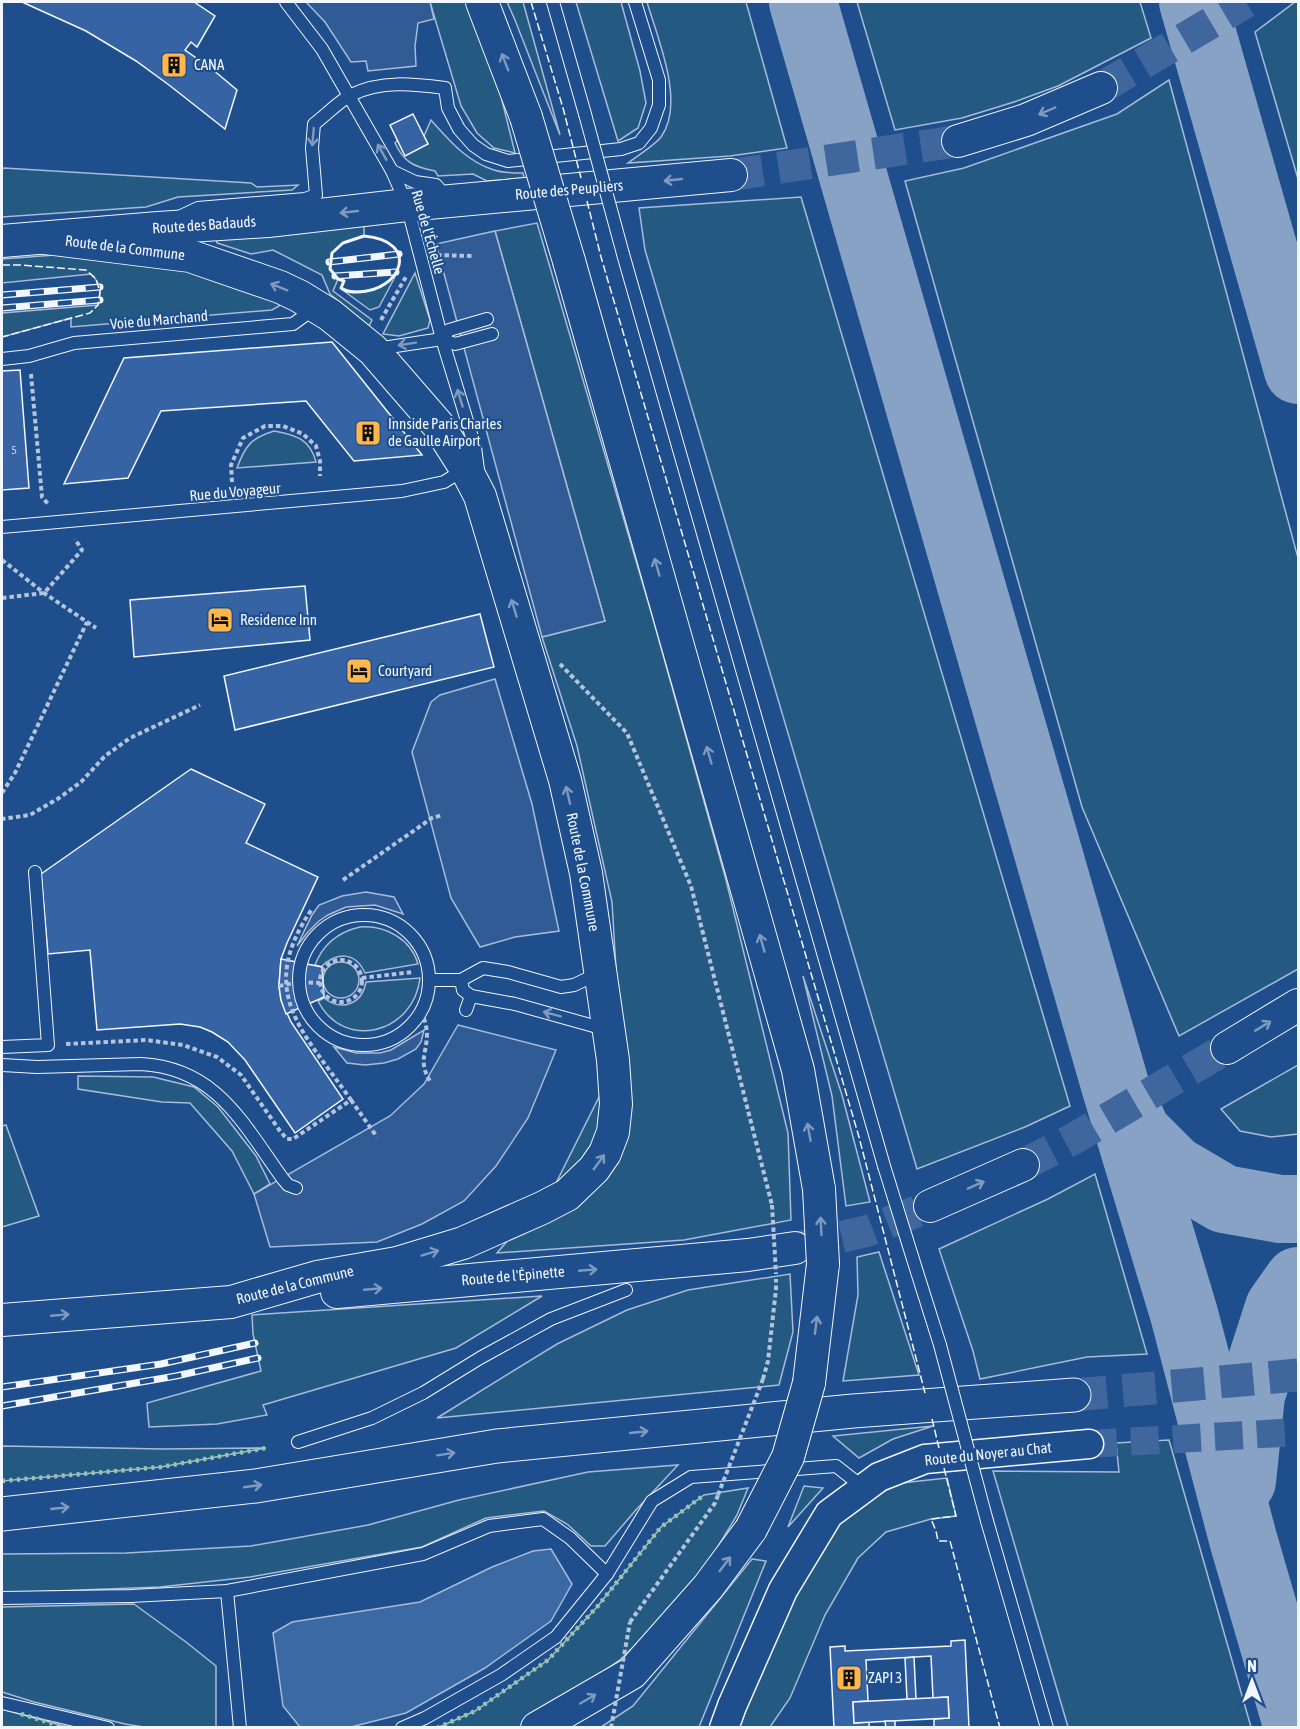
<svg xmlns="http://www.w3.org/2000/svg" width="1300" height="1729" viewBox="0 0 1300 1729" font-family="'Asap Condensed',sans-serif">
<rect width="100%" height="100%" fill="#1f4e8c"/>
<g fill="#245a82" stroke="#a8bbd7" stroke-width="1.5">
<path d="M430,2H468L495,72L515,153L494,148L477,133L461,106Z"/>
<path d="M507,2H523L560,135L515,20Z"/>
<path d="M576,2H621L640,71L646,103L638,128L618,141Z"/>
<path d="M647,2H746L787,148L730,156L628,163C637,156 655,145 661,137C686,103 657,37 647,2Z"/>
<path d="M857,2H1140L1151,38L1058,86L1014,102L962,118L895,130Z"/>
<path d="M1295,2H1298V179L1255,32Z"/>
<path d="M1169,80L1298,558V969L1179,1036L1082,807L905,181L964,168L1117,114Z"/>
<path d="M431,120C449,140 467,162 494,170C503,173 514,173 523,173L524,178L487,181L473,174L438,176L435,171C415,167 404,163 395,143L398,140L406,155L428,144L424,136Z"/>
<path d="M4,168L251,183L257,187L298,185L292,190L178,197L146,207L2,217V169Z"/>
<path d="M801,197L1070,1106L1025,1127L917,1169L645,250L639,208Z"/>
<path d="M537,223L651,612L726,880L788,1133L791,1220L684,1240L497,1253L554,1187L603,1089L618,1002L612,902L577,746L542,637L605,621L495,231Z"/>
<path d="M364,224V236L343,243L332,253L330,268L338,279L333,291L372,320L369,326L330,294L322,275L273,250L251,254L217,243L216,238Z"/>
<path d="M95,252L193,267L286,302L272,310L71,327V318L2,337V313L98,305C102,294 100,282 91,274L2,283V259Z"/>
<path d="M415,273L430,320L428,328L399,336L383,334Z"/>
<path d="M396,275L379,307L370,310L344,291C368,293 378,290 396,275Z"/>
<path d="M274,431C296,435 310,439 316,462L237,468C245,446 251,438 274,431Z"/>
<path d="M360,927C385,925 411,939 418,964L365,973C355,951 336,952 321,967L315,965C323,944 338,932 360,927Z"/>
<circle cx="341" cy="980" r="18"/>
<path d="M803,976L842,1095L870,1202L846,1206L832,1096Z"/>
<path d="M420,978C414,1033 344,1052 318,1001L324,998C342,1012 362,1004 366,982Z"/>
<path d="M1298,1065V1134L1271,1137L1240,1131L1221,1109Z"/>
<path d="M78,1076L153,1077L194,1087L218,1107L256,1156L270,1184L254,1194L232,1151L190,1103L162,1102L78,1089Z"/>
<path d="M6,1125L39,1216L2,1227V1126Z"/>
<path d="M1095,1174L1147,1354L1087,1357L980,1379L973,1351L939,1249L1048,1199Z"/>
<path d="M879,1252L919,1375L843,1381L858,1295L857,1257Z"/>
<path d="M790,1274L793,1332L779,1385L437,1418L557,1344L627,1310L688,1290Z"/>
<path d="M542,1296L456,1348L263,1405L267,1415L217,1424L149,1427L147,1403L261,1371L253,1334L252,1315Z"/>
<path d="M933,1426L893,1439L859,1458L833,1436Z"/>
<path d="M1169,1440L1251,1727H1068L993,1471L1119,1472L1116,1443Z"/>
<path d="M2,1446L163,1449L266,1448L161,1467L2,1481Z"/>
<path d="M678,1465L635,1511L605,1546H591L567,1524L544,1511L486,1518L422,1547L250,1577L160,1587L2,1593V1554L126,1553L251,1546L368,1525L459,1500L588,1472Z"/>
<path d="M947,1478L956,1516L931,1519L886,1532L858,1558L825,1615L790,1698L770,1727L736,1728L807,1567L835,1525L868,1499L901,1483Z"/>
<path d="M804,1486L823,1488L788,1527Z"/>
<path d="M748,1488L737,1515L705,1568L669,1612L621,1659L526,1727L437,1728L475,1711L548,1660L597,1607L661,1527L704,1495Z"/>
<path d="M752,1559L766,1561L699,1727H601L633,1706Z"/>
<path d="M134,1604L186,1642L216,1666V1727L150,1728L125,1724L34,1702L2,1692V1607Z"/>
<path d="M2,1709L67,1727H2Z"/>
</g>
<g fill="#305b95" stroke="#a8bbd7" stroke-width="1.5">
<path d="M306,2H430L434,19L418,23L415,46L416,66L368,71L366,61L351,62L325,22Z"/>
<path d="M495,231L605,621L542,637L436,244Z"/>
<path d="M495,679L532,804L559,931L515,937L480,947L451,898L412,752L431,702L440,695Z"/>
<path d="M366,892L394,897L403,914L375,905L346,907L328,915L319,921L308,932L297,946L312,915L319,905L342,896Z"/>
<path d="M458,1025L556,1050L528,1118L496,1166L464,1201L422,1224L377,1242L270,1247L254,1194L390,1116L424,1084Z"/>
<path d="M424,1030L421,1042L416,1049L398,1059L384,1063L365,1065L347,1063L334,1047L356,1053H380L391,1050Z"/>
</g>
<path fill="#3b69a3" stroke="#a8bbd7" stroke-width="1.5" d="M551,1549L572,1584L551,1621L485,1668L406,1713L351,1727H300L283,1706L273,1633L292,1622L420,1602L492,1567L533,1551Z"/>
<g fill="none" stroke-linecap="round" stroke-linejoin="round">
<g stroke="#88a2c6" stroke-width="68">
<path d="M803,2L1115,1085L1184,1314L1243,1539L1298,1728"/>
<path d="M1193,2L1298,370"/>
<path d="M1129,1115L1137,1133L1173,1169L1224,1199L1280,1209H1298"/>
<path d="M1242,1481L1251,1395L1279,1308L1298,1281"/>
</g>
</g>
<g fill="#3563a3" stroke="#f2f6ff" stroke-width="1.5">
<path d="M22,2H194L215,16L197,47L191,42L185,50L212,69L237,90L225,129L169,85L136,61L86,31Z"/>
<path d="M413,114L428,144L405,156L390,125Z"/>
<path d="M332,342L422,455L354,461L306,401L161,411L128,478L64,484L124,358Z"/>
<path d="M20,370L29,488L2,490V371Z"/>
<path d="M305,586L310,640L134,657L130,600Z"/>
<path d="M480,614L494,667L235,730L224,676Z"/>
<path d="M191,769L265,804L246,843L318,877L287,943L281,959L279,986L281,1000L291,1022L343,1099L295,1133L245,1060L228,1042L212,1032L200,1027L180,1024L97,1030L90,950L48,954L41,874Z"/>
<path d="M281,959L322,967L324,997L286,1014L281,1000L279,986Z"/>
<path d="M965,1640L969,1728H934V1719L949,1718L948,1697L933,1698L931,1656L866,1660L868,1701L853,1702L854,1723L869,1722V1728H834L830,1647L845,1646V1651L951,1646V1641Z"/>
<path d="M914,1657L916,1699H907L905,1658Z"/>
<path d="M948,1697L949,1718L854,1723L853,1702Z"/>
<path d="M885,1721H895V1728H886Z"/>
</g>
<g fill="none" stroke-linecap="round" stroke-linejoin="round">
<path stroke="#3f679d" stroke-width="28" stroke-dasharray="28 14" stroke-linecap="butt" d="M1089,1444L1298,1432"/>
<g stroke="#3f679d" stroke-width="32" stroke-dasharray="32 16" stroke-linecap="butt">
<path d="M1101,88L1246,2"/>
<path d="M731,175L958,141"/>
<path d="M1023,1165L1075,1138L1227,1048"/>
<path d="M795,1248L867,1231L930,1206"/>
</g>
<path stroke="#3f679d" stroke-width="33" stroke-dasharray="33 16" stroke-linecap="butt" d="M1074,1395L1298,1375"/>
<defs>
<g id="service">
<path d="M286,2L322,49L392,171L407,205L442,339L475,447L478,470"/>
<path d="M553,2L585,114"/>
<path d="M392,171L415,182L436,185L447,198"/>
<path d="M181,216L198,208L305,199L316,195L312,148L314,124C326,115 338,102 351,95C381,80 413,84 445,88L448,108L459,129L473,145L486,154L508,161L621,149L639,143L651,128L659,105V80L635,2"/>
<path d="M623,254L884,1166"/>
<path d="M442,339L449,330L487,319"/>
<path d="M376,349L442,339L455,344L492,334"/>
<path d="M2,359L29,356L74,343L293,324L315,308"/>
<path d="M2,527L402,491L444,482L465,469"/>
<circle cx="364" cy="980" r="65"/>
<path d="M429,980H461L483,968L508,972L561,987L574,985L599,973"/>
<path d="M461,980L463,990L471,996L515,1004L608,1030"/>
<path d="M466,1010L471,996"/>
<path d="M2,1047L48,1045L35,872"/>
<path d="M2,1065L37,1067L141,1064C217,1068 243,1124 283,1179L288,1185L296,1188"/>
<path d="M917,1272L940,1345"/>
<path d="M298,1442L372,1418L423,1393L480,1358L551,1319L626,1290"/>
<path d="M987,1521L1047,1728"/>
<path d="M227,1591L240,1728"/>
<path d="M2,1598L131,1596L227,1591L423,1554L489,1526L543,1519L570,1538L607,1574"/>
<path d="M2,1703L108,1728"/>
<path d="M402,1728L425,1718L501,1675L556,1637L607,1574L652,1501L691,1477L836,1466L864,1488"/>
</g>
<path id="tertiary" d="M724,1728L732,1706L783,1590L829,1514L879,1477L925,1459L1089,1444"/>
<g id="secondary">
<path d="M482,2L526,117"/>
<path d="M958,141L1026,120L1101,88"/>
<path d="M2,241L158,228L268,221L407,205L731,175"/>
<path d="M569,261L798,1070L819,1189"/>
<path d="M1227,1048L1298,1005"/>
<path d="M930,1206L1023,1165"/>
<path d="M337,1292L748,1255L795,1248"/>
<path d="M2,1320L231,1302L317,1277L397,1263L463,1243L542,1208L567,1195L594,1169L605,1153L613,1132L616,1104L613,1060L586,873L565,780L480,496L466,469L438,425L373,350L330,315L299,296L280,287L190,256L45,238"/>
<path d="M809,1383L823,1264"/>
<path d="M537,1728L632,1673L708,1587L751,1529"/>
</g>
<path id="primary" d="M2,1514L256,1486L497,1446L853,1411L1074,1395"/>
</defs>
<use href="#service" stroke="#f2f6ff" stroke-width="14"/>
<use href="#tertiary" stroke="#f2f6ff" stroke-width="31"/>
<use href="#secondary" stroke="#f2f6ff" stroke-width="34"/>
<use href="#primary" stroke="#f2f6ff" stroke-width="35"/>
<g stroke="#b3c4dc" stroke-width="4" stroke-dasharray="4.5 3" stroke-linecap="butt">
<path d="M437,255L472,256"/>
<path d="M381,320L407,275"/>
<path d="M31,374L42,497L49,505"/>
<path d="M232,482L231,465L243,438L265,426H283L303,434L316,446L320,461V476"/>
<path d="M2,560L44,593L96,628"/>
<path d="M2,598L44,593L82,550L75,539"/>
<path d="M560,664L627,733L691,886L772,1205"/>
<path d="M2,793L15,773L87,622"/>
<path d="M2,818V819L30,815L59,798L81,782L105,756L130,738L200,705"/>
<path d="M343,880L432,818L442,815"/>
<circle cx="341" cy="981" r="21"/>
<path d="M362,978L413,972"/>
<path d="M279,986L299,982L320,983"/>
<path d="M422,1011C424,1019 427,1027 427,1035C426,1057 418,1061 431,1083"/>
<path d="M66,1044L146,1040L183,1045L217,1057L241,1075L280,1131L287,1139H293L351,1100C303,1031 255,992 312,909"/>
<path d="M351,1100L377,1137"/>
<path d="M763,1379L768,1361L776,1289V1279"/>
<path d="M630,1622L715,1503L718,1495"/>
</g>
<use href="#service" stroke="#1f4e8c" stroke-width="12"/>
<use href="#tertiary" stroke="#1f4e8c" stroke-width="28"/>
<use href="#secondary" stroke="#1f4e8c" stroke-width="32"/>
<use href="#primary" stroke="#1f4e8c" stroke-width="33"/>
<defs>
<g id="rail">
<path d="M329,262L399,254"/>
<path d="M335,276L396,272"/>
<path d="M2,295L100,287"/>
<path d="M2,308L100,300"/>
<path d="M2,1387L161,1364L255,1343"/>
<path d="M2,1406L176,1376L258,1358"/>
</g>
</defs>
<use href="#rail" stroke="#f2f6ff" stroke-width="7"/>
<use href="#rail" stroke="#1f4e8c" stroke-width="4.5" stroke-dasharray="14" stroke-linecap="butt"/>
<defs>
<g id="service-bridge">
<path d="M585,114L623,254"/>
<path d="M884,1166L917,1272"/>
<path d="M940,1345L987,1521"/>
</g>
<g id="secondary-bridge">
<path d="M526,117L569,261"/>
<path d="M819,1189L823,1264"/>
<path d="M751,1529L788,1457L809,1383"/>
</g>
</defs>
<use href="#service-bridge" stroke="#f2f6ff" stroke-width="14" stroke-linecap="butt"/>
<use href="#secondary-bridge" stroke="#f2f6ff" stroke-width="34" stroke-linecap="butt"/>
<g stroke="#b3c4dc" stroke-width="4" stroke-dasharray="4.5 3" stroke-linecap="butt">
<path d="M772,1205L776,1274"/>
<path d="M718,1495L763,1379"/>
<path d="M611,1728L630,1622"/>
</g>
<use href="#service-bridge" stroke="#1f4e8c" stroke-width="12"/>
<use href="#secondary-bridge" stroke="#1f4e8c" stroke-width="32"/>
<g stroke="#97c8a6" stroke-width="4.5" stroke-dasharray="3 4.5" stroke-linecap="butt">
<path d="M2,1481L161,1467L266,1448"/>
<path d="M21,1714L67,1728"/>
<path d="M437,1728L475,1711L548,1660L597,1607L661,1527L704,1495"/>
</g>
<g stroke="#f2f6ff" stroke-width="1.5" stroke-dasharray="8 3" stroke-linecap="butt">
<path d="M531,2L563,108L581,178"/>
<path d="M587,201L601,257L859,1137L925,1393"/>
<path d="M2,265H20L86,270L96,279L100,292L98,305L90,313L2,337"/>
<path d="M932,1419L939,1448"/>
<path d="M944,1468L956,1516L931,1519L936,1531L938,1541H950L1000,1728"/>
</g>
<path stroke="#f2f6ff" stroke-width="3" d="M364,236C421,241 402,291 358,292C352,292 346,292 341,288L344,281L338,279L330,269L332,253L343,243Z"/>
</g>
<defs><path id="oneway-shaft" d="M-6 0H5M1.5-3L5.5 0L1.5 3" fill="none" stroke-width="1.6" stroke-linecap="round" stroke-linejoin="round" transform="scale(1.5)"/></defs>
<g stroke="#7e9ac0">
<use href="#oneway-shaft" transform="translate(505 62) rotate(-111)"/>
<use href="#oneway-shaft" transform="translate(1047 111) rotate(157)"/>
<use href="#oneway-shaft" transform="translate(313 137) rotate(95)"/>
<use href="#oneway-shaft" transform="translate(382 152) rotate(-119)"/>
<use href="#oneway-shaft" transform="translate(673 180) rotate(174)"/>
<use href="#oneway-shaft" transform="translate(349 212) rotate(174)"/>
<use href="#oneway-shaft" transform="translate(279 287) rotate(-158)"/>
<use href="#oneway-shaft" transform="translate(407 344) rotate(171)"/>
<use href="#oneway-shaft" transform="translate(460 398) rotate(-107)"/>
<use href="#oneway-shaft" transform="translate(657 567) rotate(-106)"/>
<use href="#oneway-shaft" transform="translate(514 608) rotate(-107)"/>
<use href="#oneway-shaft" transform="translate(709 755) rotate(-106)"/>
<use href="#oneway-shaft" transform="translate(568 795) rotate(-103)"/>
<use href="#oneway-shaft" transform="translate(762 943) rotate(-106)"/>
<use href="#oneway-shaft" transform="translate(552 1014) rotate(-165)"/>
<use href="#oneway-shaft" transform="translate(1263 1026) rotate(-31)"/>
<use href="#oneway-shaft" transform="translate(809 1132) rotate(-100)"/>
<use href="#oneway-shaft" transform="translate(599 1162) rotate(-54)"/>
<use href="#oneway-shaft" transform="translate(976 1185) rotate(-24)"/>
<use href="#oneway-shaft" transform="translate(821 1226) rotate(-93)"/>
<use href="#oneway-shaft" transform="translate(430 1253) rotate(-17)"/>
<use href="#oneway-shaft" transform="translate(588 1270) rotate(-5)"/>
<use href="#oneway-shaft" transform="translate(373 1289) rotate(-5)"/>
<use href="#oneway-shaft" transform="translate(60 1315) rotate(-5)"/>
<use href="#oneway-shaft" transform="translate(816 1325) rotate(-83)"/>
<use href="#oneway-shaft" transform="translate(639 1432) rotate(-6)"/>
<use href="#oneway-shaft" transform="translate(446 1454) rotate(-9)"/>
<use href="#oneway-shaft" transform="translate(253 1486) rotate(-8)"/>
<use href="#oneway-shaft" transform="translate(60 1508) rotate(-6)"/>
<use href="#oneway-shaft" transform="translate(725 1564) rotate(-53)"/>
<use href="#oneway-shaft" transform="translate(588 1699) rotate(-30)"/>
</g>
<defs>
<symbol id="building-square" viewBox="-11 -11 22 22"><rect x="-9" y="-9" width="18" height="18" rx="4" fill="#ffb74d" stroke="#1f4e8c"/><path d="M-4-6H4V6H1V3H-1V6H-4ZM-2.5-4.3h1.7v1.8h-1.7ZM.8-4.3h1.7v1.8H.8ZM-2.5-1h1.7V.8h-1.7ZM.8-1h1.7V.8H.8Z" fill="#111"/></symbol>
<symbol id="hotel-square" viewBox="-11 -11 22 22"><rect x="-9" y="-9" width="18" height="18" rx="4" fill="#ffb74d" stroke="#1f4e8c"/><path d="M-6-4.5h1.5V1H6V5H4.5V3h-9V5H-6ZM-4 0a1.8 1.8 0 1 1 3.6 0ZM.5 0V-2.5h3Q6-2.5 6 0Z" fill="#111"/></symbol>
</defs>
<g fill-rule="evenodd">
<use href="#building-square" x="159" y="50" width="30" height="30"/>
<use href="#building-square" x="353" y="418" width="30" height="30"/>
<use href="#hotel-square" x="205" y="605" width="30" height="30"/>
<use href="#hotel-square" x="344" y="656" width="30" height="30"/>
<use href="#building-square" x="834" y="1663" width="30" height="30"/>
</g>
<g text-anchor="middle" stroke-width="4.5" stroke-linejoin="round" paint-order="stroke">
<g font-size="12" fill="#c3d1e8">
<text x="14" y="454">5</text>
</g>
<g font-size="15" fill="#f2f6ff" stroke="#1f4e8c" text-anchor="start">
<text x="194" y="70">CANA</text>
<text x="388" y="429">Innside Paris Charles<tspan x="388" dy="17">de Gaulle Airport</tspan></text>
<text x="240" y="625">Residence Inn</text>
<text x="378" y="676">Courtyard</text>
<text x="868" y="1683">ZAPI 3</text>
</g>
<g font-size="15" fill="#f2f6ff" stroke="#1f4e8c">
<text transform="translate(569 190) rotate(-5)" y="5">Route des Peupliers</text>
<text transform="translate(204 225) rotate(-4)" y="5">Route des Badauds</text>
<text transform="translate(428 232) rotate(74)" y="5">Rue de l'Échelle</text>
<text transform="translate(125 248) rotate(7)" y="5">Route de la Commune</text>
<text transform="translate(159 320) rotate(-5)" y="5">Voie du Marchand</text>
<text transform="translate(235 492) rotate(-5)" y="5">Rue du Voyageur</text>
<text transform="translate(583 872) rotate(79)" y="5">Route de la Commune</text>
<text transform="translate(513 1276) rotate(-5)" y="5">Route de l'Épinette</text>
<text transform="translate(295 1285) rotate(-14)" y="5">Route de la Commune</text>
<text transform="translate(988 1454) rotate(-6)" y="5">Route du Noyer au Chat</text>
</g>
</g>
<rect width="1300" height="1729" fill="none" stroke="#f2f6ff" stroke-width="6"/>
<g transform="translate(1252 1681)" stroke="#1f4e8c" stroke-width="4.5" paint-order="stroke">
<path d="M0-4.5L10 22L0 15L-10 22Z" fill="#f2f6ff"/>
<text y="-9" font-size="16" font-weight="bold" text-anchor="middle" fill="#f2f6ff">N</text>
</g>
</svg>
